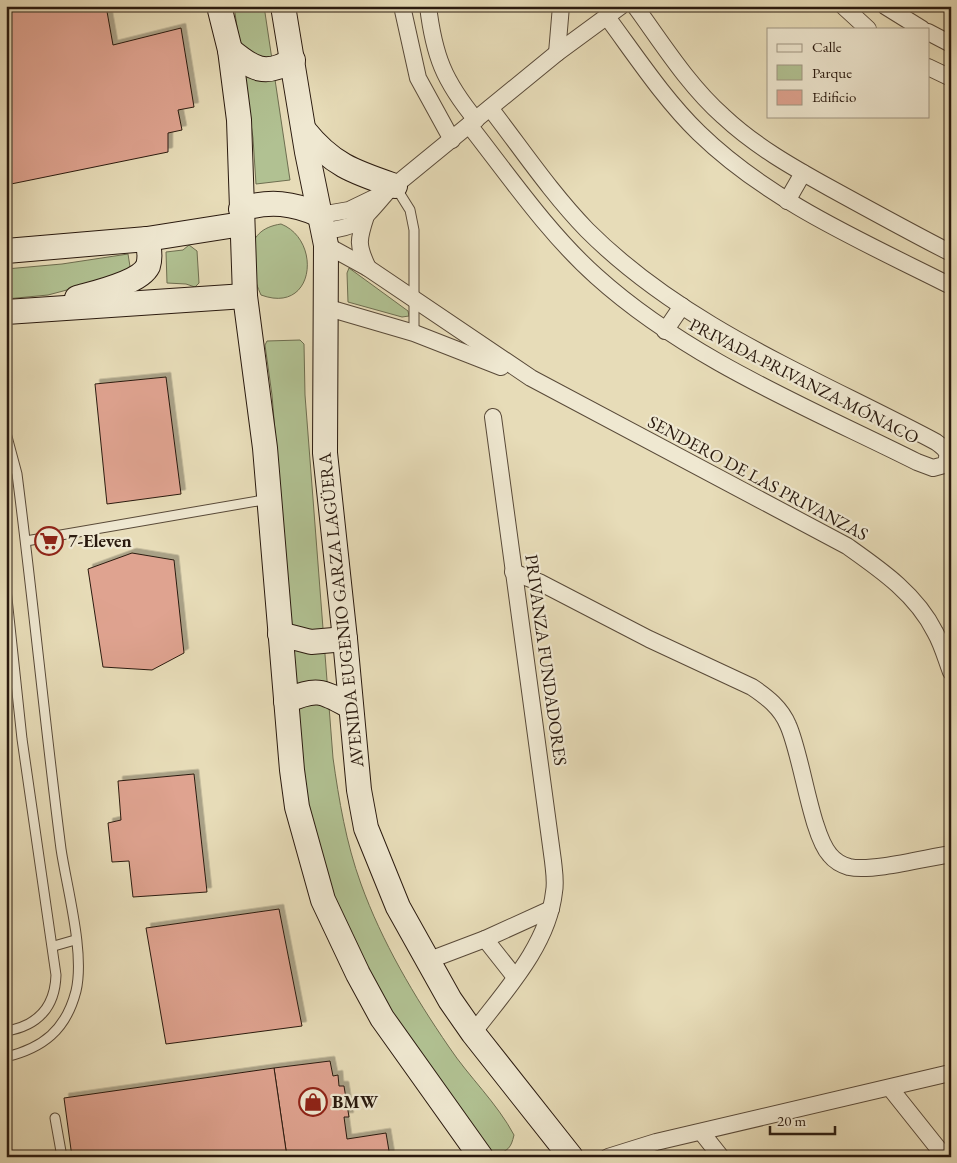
<svg xmlns="http://www.w3.org/2000/svg" width="957" height="1163" viewBox="0 0 957 1163" font-family="'EB Garamond',serif">
<defs>
<filter id="shadow"><feDropShadow dx="4.5" dy="-4.5" stdDeviation="0" flood-color="#0004"/></filter>
</defs>
<rect width="100%" height="100%" fill="#e7dcb8"/>
<filter id="stains"><feTurbulence type="fractalNoise" baseFrequency=".004" numOctaves="4"/><feColorMatrix values="0 0 0 0 .2 0 0 0 0 .09 0 0 0 0 .02 0 0 0 .5 -.17"/></filter>
<radialGradient id="worn" r=".72"><stop offset=".6" stop-color="#630" stop-opacity="0"/><stop offset="1" stop-color="#630" stop-opacity=".3"/></radialGradient>
<g fill="#b1c192" stroke="#6e6e50">
<path d="M234,6H264L290,180L256,184L253,138Z"/>
<path d="M281,224C322,240 315,315 261,295C248,266 241,230 281,224Z"/>
<path d="M189,245L197,251L199,283L195,287L186,284L167,283L166,252L183,250Z"/>
<path d="M128,254L131,273L48,295L6,299V269L62,264Z"/>
<path d="M349,268L408,311L409,316L402,317L348,302L347,273Z"/>
<path d="M300,340L304,344L305,395L333,758C339,800 346,843 361,884C382,942 414,996 449,1047C469,1077 497,1103 514,1135C511,1148 508,1151 496,1154L488,1151L388,1013L330,892L309,815L302,761L272,395L265,345L267,341Z"/>
</g>
<g fill="#dfa390" stroke="#2a1a0f" filter="url(#shadow)">
<path d="M6,6H106L113,45L181,28L194,107L178,110L182,130L168,133V152L11,184L6,156Z"/>
<path d="M166,377L181,494L107,504L95,384Z"/>
<path d="M132,553L174,560L184,653L152,670L103,667L88,569Z"/>
<path d="M194,774L207,892L133,897L129,861L112,862L108,823L121,820L118,781Z"/>
<path d="M279,909L302,1026L166,1044L146,928Z"/>
<path d="M330,1061L333,1076L338,1075L339,1086H344L349,1117H344L347,1139L386,1133L390,1157H287L274,1068Z"/>
<path d="M274,1068L287,1157H72L64,1098Z"/>
</g>
<g fill="none" stroke-linecap="round" stroke-linejoin="round">
<defs>
<g id="lane">
<path d="M395,186L410,210L414,230V333"/>
<path d="M6,433L17,474C33,599 45,725 61,849C67,889 85,953 76,991C66,1030 43,1048 6,1057"/>
<path d="M26,541L269,499"/>
<path d="M6,589L22,739L56,975C55,1007 38,1026 6,1031"/>
<path d="M54,946L75,940"/>
<path d="M55,1118L62,1157"/>
</g>
<g id="street">
<path d="M402,6L418,78L452,140"/>
<path d="M428,6C434,56 444,81 476,120"/>
<path d="M635,6C662,43 688,85 723,116C755,146 792,167 830,188C870,210 910,232 951,253"/>
<path d="M843,6L868,29"/>
<path d="M885,6L922,29"/>
<path d="M607,17C636,56 664,99 699,133C770,202 864,242 951,286"/>
<path d="M928,32L951,44"/>
<path d="M557,53L561,6"/>
<path d="M928,67L951,78"/>
<path d="M469,125C509,176 548,233 596,276C688,359 807,407 917,462L933,468L944,465C951,454 946,449 936,442C816,378 685,328 587,230C551,193 521,148 490,108"/>
<path d="M787,201L803,173"/>
<path d="M320,215L349,210L378,196"/>
<path d="M366,216C358,240 357,245 368,268"/>
<path d="M323,231C360,228 364,218 387,192L557,53L621,6"/>
<path d="M326,245L368,268L531,378L847,546C881,570 916,594 935,632C942,644 946,659 951,672"/>
<path d="M325,307L414,333L501,367"/>
<path d="M665,331L682,306"/>
<path d="M513,572L541,583L649,639L752,687C767,697 781,708 788,725C802,756 811,834 830,855C834,860 842,865 849,867C873,872 925,858 951,854"/>
<path d="M485,939L515,977"/>
<path d="M427,961L485,939L551,909"/>
<path d="M473,1033C504,992 548,946 554,892C556,882 554,871 553,861L493,417"/>
<path d="M890,1088L945,1157"/>
<path d="M702,1133L721,1157"/>
<path d="M608,1157L656,1142L950,1073"/>
</g>
<g id="secondary">
<path d="M219,6L230,50L239,120L245,296L265,448L292,770L297,807L323,900L358,974L382,1018L481,1157"/>
<path d="M283,6L307,152L326,245L325,453L345,639L359,790L366,828L398,907L450,1000L473,1033L571,1157"/>
<path d="M230,50C253,69 265,77 293,60"/>
<path d="M304,130C332,165 354,172 395,186"/>
<path d="M241,209C270,200 293,203 320,215"/>
<path d="M6,251L147,239L242,224"/>
<path d="M77,298C94,293 140,283 148,266C151,257 149,247 147,239"/>
<path d="M6,312L245,296"/>
<path d="M280,634L311,642L345,639"/>
<path d="M286,701C318,687 322,691 351,707"/>
</g>
</defs>
<use href="#lane" stroke="#594a39" stroke-width="11"/>
<use href="#street" stroke="#594a39" stroke-width="18"/>
<use href="#secondary" stroke="#2a1a0f" stroke-width="26"/>
<use href="#lane" stroke="#efe8d1" stroke-width="9"/>
<use href="#street" stroke="#efe8d1" stroke-width="16"/>
<use href="#secondary" stroke="#efe8d1" stroke-width="24"/>
</g>
<defs>
<symbol id="supermarket-ring" viewBox="-11 -11 22 22"><circle r="9.5" fill="#efe8d1" stroke="#8f2418" stroke-width="1.5"/><path d="M-6-5.5h2.5l.6 2H6L4.5 2H-2.5L-4.4-4H-6ZM-1.5 3.2a1.3 1.3 0 1 0 .1 0ZM3 3.2a1.3 1.3 0 1 0 .1 0Z" fill="#8f2418"/></symbol>
<symbol id="shop-ring" viewBox="-11 -11 22 22"><circle r="9.5" fill="#efe8d1" stroke="#8f2418" stroke-width="1.5"/><path d="M-5-2.5h2.3a2.7 3.5 0 0 1 5.4 0H5L5.5 6h-11ZM-1.5-2.5h3a1.5 2.3 0 0 0-3 0Z" fill="#8f2418"/></symbol>
</defs>
<g fill-rule="evenodd">
<use href="#supermarket-ring" x="33" y="525" width="32" height="32"/>
<use href="#shop-ring" x="297" y="1086" width="32" height="32"/>
</g>
<g text-anchor="middle" stroke-width="4.5" stroke-linejoin="round" paint-order="stroke">
<g font-size="18" fill="#2a1a0f" stroke="#efe8d1">
<text transform="translate(804 381) rotate(27)" y="6">PRIVADA PRIVANZA MÓNACO</text>
<text transform="translate(758 478) rotate(28)" y="6">SENDERO DE LAS PRIVANZAS</text>
<text transform="translate(341 610) rotate(-96)" y="6">AVENIDA EUGENIO GARZA LAGÜERA</text>
<text transform="translate(546 660) rotate(82)" y="6">PRIVANZA FUNDADORES</text>
</g>
<g font-size="18" font-weight="bold" fill="#2a1a0f" stroke="#efe8d1" text-anchor="start">
<text x="68" y="547">7-Eleven</text>
<text x="332" y="1108">BMW</text>
</g>
</g>
<rect width="957" height="1163" fill="none" stroke="#e7dcb8" stroke-width="25"/>
<rect x="8" y="8" width="942" height="1148" fill="none" stroke="#2a1a0f" stroke-width="2.5"/>
<rect x="12" y="12" width="932" height="1138" fill="none" stroke="#2a1a0f"/>
<rect x="767" y="28" width="162" height="90" fill="#efe8d1" stroke="#a09683"/>
<rect x="777" y="44" width="25" height="8" fill="#efe8d1" stroke="#a09683"/>
<text x="812" y="52" font-size="15" fill="#2a1a0f">Calle</text>
<rect x="777" y="65" width="25" height="15" fill="#b1c192" stroke="#a09683"/>
<text x="812" y="78" font-size="15" fill="#2a1a0f">Parque</text>
<rect x="777" y="90" width="25" height="15" fill="#dfa390" stroke="#a09683"/>
<text x="812" y="102" font-size="15" fill="#2a1a0f">Edificio</text>
<path d="M770 1126v8h65v-8" fill="none" stroke="#2a1a0f" stroke-width="2.5"/>
<text x="777" y="1126" font-size="15" fill="#2a1a0f" stroke="#efe8d1" stroke-width="4" paint-order="stroke">20 m</text>
<rect width="100%" height="100%" filter="url(#stains)"/>
<rect width="100%" height="100%" fill="url(#worn)"/>
</svg>
